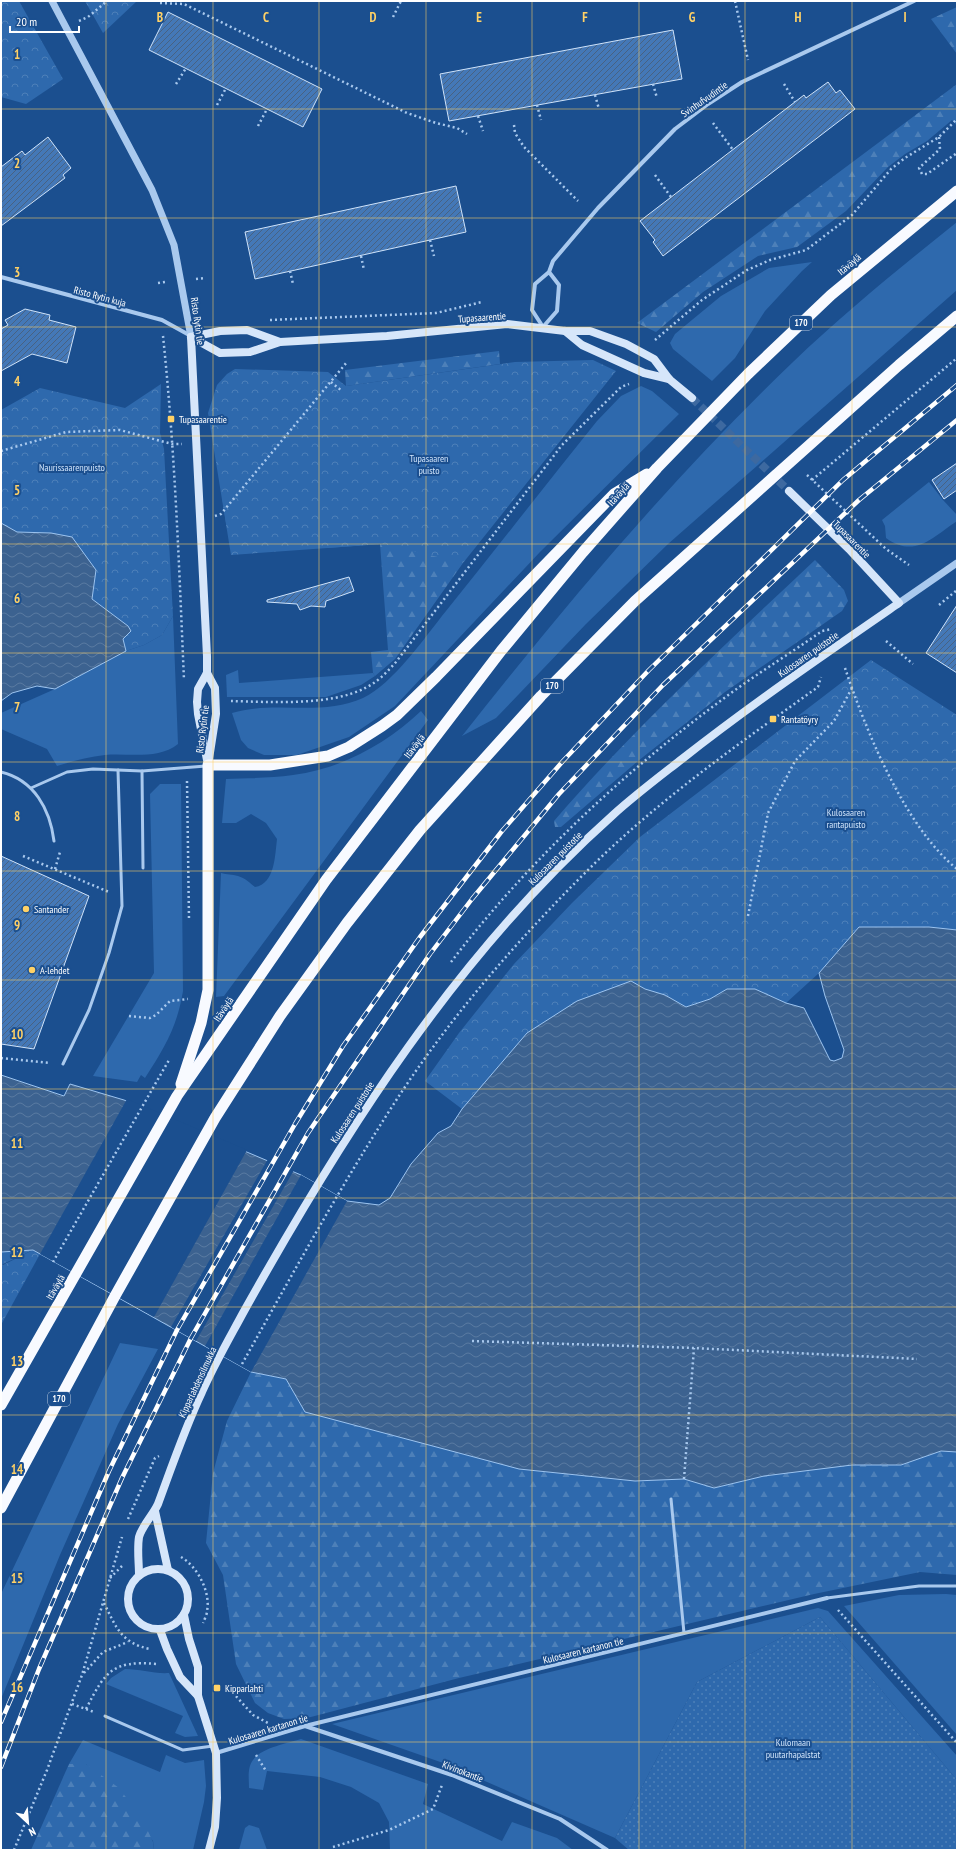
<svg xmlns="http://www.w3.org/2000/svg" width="958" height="1851" viewBox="0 0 958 1851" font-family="'PT Sans Narrow',sans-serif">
<defs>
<pattern id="forest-firs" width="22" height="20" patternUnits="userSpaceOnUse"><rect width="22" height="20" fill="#2e69ad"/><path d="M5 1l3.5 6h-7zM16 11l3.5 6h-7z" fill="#4d80b9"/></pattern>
<pattern id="wetland-marsh" width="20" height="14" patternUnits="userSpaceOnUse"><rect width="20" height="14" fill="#2e69ad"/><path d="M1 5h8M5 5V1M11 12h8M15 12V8" fill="none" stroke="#4d80b9"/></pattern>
<pattern id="park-crowns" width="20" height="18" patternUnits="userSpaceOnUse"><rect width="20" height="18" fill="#2e69ad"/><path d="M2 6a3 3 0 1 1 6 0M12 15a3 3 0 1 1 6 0" fill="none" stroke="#4d80b9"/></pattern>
<pattern id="garden-dots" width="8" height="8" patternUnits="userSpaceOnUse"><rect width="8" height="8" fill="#2e69ad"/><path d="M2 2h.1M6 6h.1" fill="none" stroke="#4d80b9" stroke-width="1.8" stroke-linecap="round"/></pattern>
<pattern id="water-waves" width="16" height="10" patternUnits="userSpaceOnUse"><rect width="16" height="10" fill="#3c6290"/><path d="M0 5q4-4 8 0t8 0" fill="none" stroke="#597aa1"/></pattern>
<pattern id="building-hatch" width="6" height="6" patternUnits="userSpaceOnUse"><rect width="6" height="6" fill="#4478b7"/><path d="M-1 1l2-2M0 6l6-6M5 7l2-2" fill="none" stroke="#486282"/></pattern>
</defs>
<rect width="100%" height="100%" fill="#1b4f8f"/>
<g fill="#2e69ad">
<path d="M957,222V290L668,544L586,624L496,718L462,736C565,605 673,477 793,362C845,312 901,267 957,222Z"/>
<path d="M812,262L802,271L765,311L735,358L712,381L673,349L670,343L675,334L721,296L769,268Z"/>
<path d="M641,386L652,391L679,414L540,552L395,706L349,737L297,755H264L248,748L241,740L232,713C274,700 322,717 363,698C393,684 425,637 446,611C497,548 546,484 597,421L621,396Z"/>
<path d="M929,482L943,500L957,515V521C933,537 915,559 886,538L885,526L882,520Z"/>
<path d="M173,616L178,744C158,760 129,753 105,755C89,757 73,761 57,766L47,749L1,729V713L55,689L126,651L144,645L162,635Z"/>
<path d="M238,670L239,683L373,673L375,676L361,685L326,697H227L226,675Z"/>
<path d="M421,711L428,720L224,996L216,997L221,873C227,875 232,874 238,876C245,878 250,883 255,887C275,884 275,855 277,839L266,823L251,814L236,823H222L226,779C248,778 271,778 293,775C341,769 386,744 421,711Z"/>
<path d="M160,784H181L183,991C177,1027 165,1047 145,1078L141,1075L137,1082L93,1076L154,973L150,794Z"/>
<path d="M120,1343L158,1349L118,1424L60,1555L1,1699V1594Z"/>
<path d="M946,1594L957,1595V1735L844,1606L899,1595Z"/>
<path d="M818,1608L828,1611L957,1756V1780L820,1617L697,1682L615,1838L446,1764L332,1724Z"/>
<path d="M125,1669C140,1669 154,1674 169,1673L198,1736L185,1737L175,1733L183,1716L106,1684L111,1678Z"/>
<path d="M301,1739L428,1784L423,1804L502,1841L512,1822L557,1838L573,1850H390L389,1822L379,1803L351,1787L320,1777L267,1771L263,1790L249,1788C249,1779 247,1768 253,1760C261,1748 288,1743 301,1739Z"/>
<path d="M83,1740L160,1772L166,1755L185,1763L204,1760L206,1786L204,1802L193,1850H154L153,1841L86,1764H69Z"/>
<path d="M249,1825L259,1828L267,1850H239L245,1828Z"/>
</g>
<g fill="url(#forest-firs)">
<path d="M957,7V54L931,19Z"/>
<path d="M957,84V126L952,120L927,141L905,154L888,167L846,211L797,247L758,256L703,292L656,332L637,323Z"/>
<path d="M499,351L500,364L346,386L345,370Z"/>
<path d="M256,493L403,525L463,563L395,659L375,676L373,673L371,652L388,650L380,544L327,548L227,529L222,497Z"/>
<path d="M815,560L844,590L848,601L842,611L725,692L638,761L561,827H555L554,821C634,728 726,644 815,560Z"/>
<path d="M251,1372L286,1379L305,1412L519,1469L635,1481L684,1479L714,1488L764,1476L852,1465H901L941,1451L957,1452V1575L920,1572L814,1594L459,1678L307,1718L284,1719L268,1713L255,1703L236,1664L223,1575L206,1543L213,1473L227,1421Z"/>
<path d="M69,1764H86L119,1788L143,1820L153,1842L154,1850H31Z"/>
</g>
<path fill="url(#wetland-marsh)" d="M33,1250L3,1264L1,1266V1252Z"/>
<g fill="url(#park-crowns)">
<path d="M1,1H19L63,79L26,104L1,97Z"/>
<path d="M85,1H137L103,33Z"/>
<path d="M593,360L616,371L463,563L383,544L231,555L208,413L217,385L227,374L235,369L328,372L346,386L515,362Z"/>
<path d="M161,384L160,433L164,449L173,616L162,635L144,645L126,651L123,638L131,631L128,626L92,599L96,570L51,533L17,532L1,523V410L40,388L125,408Z"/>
<path d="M871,660L957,715V930L929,927H859L819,973L786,1003L755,989H727L710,999L686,1007L665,995L645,989L631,981L527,1033L462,1109L425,1081L459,1033L514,964L572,903L640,837Z"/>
<path d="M33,1250L40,1254L1,1325V1266Z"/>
</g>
<path fill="url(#garden-dots)" d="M820,1617L957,1780V1850H629L615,1838L697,1682Z"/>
<g fill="url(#water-waves)" stroke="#9cc4f0">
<path d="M1,523L17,532L51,533L72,537L96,570L92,599L128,626L131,631L123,639L126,651L55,689L37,686L12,693L1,701Z"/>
<path d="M859,927H929L957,930V1452L941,1451L901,1465H852L764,1476L714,1488L684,1479L635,1481L519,1469L305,1412L286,1379L251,1372L33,1250L1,1252V1075L64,1096L70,1084L124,1100L301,1175L347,1201L379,1205L390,1198L411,1164L438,1133L451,1126L462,1109L527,1033L577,1001L631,981L645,989L665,995L686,1007L710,999L727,989H755L786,1003L804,1008L830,1060L834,1061L842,1058L844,1050L825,996L819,973Z"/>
</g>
<g fill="#1b4f8f">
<path d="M127,1099L247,1150L154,1317L40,1254Z"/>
<path d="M268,1159L294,1170L196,1341L171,1327Z"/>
<path d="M301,1175L347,1201L251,1372L205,1346Z"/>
</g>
<g fill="url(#building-hatch)" stroke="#cfe3fa">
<path d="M168,12L322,89L303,127L149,50Z"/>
<path d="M673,30L682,79L449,121L440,74Z"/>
<path d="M828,82L836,93L840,90L855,109L663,256L653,242L655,240L640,221L804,95L806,98Z"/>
<path d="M48,137L71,168L63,175L65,178L1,226V167L22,151L25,155Z"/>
<path d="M456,186L466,232L255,279L245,232Z"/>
<path d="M25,309L50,315L49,320L76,327L67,363L32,354L1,371V329L8,325L5,320Z"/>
<path d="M957,463V490L944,499L932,480Z"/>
<path d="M349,577L354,591L326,601L325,607L311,606L300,610L297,604L267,602V600Z"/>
<path d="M957,605V673L926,653Z"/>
<path d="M1,856L89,896L34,1049L1,1044Z"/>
</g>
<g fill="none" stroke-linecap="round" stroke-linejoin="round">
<path stroke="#3d69a0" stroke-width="8" stroke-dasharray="8 4" stroke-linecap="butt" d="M692,398L789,491"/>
<g stroke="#a9c9ee" stroke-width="2.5" stroke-dasharray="2 3" stroke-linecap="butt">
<path d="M735,1L748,60"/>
<path d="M160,3L184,4L407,113L436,123L457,128L467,134"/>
<path d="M393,17L401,1"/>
<path d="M79,21L88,17L107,1"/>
<path d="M176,84L186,68"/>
<path d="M653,84L657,98"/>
<path d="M784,84L795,102"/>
<path d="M595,95L599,109"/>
<path d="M217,105L226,88"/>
<path d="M537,105L541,120"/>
<path d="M478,116L483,131"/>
<path d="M713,123L733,150"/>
<path d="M514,125L515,133L524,147L578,201"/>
<path d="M258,126L267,109"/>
<path d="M939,137L940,149L919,168L922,174H927L957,153"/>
<path d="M655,175L671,197"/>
<path d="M430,240L434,256"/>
<path d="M361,256L364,270"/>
<path d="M290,271L293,284"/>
<path d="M196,279L205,278"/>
<path d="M158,283L165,282"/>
<path d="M270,320L436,313L482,302"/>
<path d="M163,336C175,451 179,565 184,680"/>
<path d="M655,340L702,300L747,270L770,260L806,250L852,215L891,169L905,158L939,137L957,119"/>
<path d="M331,382L342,391"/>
<path d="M1,451L66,432L120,430L172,444H182"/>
<path d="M807,475L886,549L909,565"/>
<path d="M812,480L957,358"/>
<path d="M215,516L221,514L347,362"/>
<path d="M939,605L957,590"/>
<path d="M886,641L913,664"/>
<path d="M845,668C866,731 905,827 957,869"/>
<path d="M231,701C270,702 331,706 365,688C378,682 387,672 396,662L562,445L614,394L621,387L629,384"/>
<path d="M187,781L189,920"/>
<path d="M23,856L109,892"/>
<path d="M55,869L60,852"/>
<path d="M748,916L768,813L795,761L834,721L852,688"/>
<path d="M451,962C529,860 624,772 727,696C758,673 791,653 822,631L832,629"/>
<path d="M129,1016L150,1018L156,1015L170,1001L188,999"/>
<path d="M1,1058L50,1063"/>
<path d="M53,1262L169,1060"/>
<path d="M472,1341L694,1348L917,1359"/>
<path d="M242,1364C292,1275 341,1185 397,1099C453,1013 522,935 595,863C663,797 741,742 818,687L821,677"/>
<path d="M684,1479L694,1348"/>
<path d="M128,1519L155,1458L159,1456"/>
<path d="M181,1557C197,1566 211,1592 207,1611C207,1615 204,1620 203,1623"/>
<path d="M110,1578L122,1566"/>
<path d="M104,1603C116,1627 121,1643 150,1649"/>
<path d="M838,1610L957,1743"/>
<path d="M84,1673L103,1652L128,1642"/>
<path d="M226,1685L253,1715L268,1723"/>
<path d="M72,1704L94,1712"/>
<path d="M86,1709C105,1672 112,1660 156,1664"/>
<path d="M256,1755L266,1771"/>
<path d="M333,1847L389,1830L433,1809L442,1785"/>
<path d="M14,1850L47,1770L82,1675L122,1537"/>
</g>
<g stroke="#a9c9ee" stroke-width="3">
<path d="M142,771L143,868"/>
<path d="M1,772C34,780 50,809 54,841"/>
<path d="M31,788L67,772L93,769L142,771L206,766"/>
<path d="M63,1064L89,1010L109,953L122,906L118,770"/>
<path d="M671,1499L684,1633"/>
<path d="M827,1598L919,1586H957"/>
<path d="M105,1716L183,1750L213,1746"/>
</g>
<g stroke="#a9c9ee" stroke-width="4">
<path d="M549,272L559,285L557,311L543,327L532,310L535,284L549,272L553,261L598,208L675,129L708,104L742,82L914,1"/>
<path d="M1,277L162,320L191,336"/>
<path d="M305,1726L452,1775L560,1819L607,1850"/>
<path d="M216,1753L305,1726L827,1598"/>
</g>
<g stroke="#a9c9ee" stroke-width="7">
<path d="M52,1L152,190L174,245L191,337"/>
<path d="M899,603L957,563"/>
</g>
<g stroke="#d6e6fa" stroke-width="8">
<path d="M565,331L582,345L644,373L669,379"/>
<path d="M191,337L220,353L250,352L280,342L387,336L507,324L565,331H590L626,344L654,359L669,379L692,398"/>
<path d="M191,337L207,656V673L198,689L197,702L198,714L208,765"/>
<path d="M191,337L220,331L247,330L280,342"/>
<path d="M207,673L215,688L216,714L209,759"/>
<path d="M155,1511L168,1570"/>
<circle cx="158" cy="1599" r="30"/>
<path d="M139,1575C139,1563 137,1549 139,1537C142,1526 153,1515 158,1504C172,1466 185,1428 202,1392C214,1365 229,1339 243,1313C344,1132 457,954 613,815C635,795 659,777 682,759C752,704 825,654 899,603L849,549L789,491"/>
<path d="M184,1615L189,1639L198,1667V1696L216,1753L217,1798L215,1827L209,1850"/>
<path d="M160,1630L167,1649L180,1677L198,1696"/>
</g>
<g stroke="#f8faff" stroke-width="11">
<path d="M181,1084L201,1023L208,990V765H270L328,756L349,747L382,726L397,715L436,677L614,494L647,474"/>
<path d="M1,1405L177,1096L326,880L501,651L583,552L657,468L748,374L831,295L957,191"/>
<path d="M1,1508L115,1296L215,1118L280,1016L347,923L420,830L541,696L635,601L899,365L957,316"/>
</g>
<defs>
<g id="rail">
<path d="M1,1722L109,1471L177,1330L295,1124L343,1046L420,937L502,831L563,761L649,670L843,480L957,385"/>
<path d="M1,1767L39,1669L122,1478L191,1338L308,1133L430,954L472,899L559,794L663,685L859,500L957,420"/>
</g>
</defs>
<use href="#rail" stroke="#fff" stroke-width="4.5"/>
<use href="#rail" stroke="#1b4f8f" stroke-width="3" stroke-dasharray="9" stroke-linecap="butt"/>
</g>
<path fill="none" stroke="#ffd166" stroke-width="1" stroke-opacity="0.55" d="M106,1V1850M213,1V1850M319,1V1850M426,1V1850M532,1V1850M639,1V1850M745,1V1850M852,1V1850M1,109H957M1,218H957M1,327H957M1,436H957M1,544H957M1,653H957M1,762H957M1,871H957M1,980H957M1,1089H957M1,1198H957M1,1307H957M1,1415H957M1,1524H957M1,1633H957M1,1742H957"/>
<g fill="#ffd166" stroke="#1b4f8f" stroke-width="1.5">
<rect x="167" y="415" width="8" height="8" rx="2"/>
<rect x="769" y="715" width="8" height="8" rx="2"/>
<circle cx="26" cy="909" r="4"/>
<circle cx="32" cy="970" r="4"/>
<rect x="213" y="1684" width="8" height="8" rx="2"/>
</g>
<g text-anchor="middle" stroke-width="4" stroke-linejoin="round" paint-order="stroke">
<g fill="#1b4f8f" stroke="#bbcadd" stroke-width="1">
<rect x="790" y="316" width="22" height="14" rx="3"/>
<rect x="541" y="679" width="22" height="14" rx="3"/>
<rect x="48" y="1392" width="22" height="14" rx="3"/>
</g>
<g font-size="9" font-weight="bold" fill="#fff">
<text x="801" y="326">170</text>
<text x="552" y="689">170</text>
<text x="59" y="1402">170</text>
</g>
<g font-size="10" fill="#fff" stroke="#1b4f8f">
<text transform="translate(704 99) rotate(-35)" y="4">Svinhufvudintie</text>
<text transform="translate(849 264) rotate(-40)" y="4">Itäväylä</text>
<text transform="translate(100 296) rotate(15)" y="4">Risto Rytin kuja</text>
<text transform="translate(482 317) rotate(-4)" y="4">Tupasaarentie</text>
<text transform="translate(198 321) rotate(82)" y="4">Risto Rytin tie</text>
<text transform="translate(618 494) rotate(-48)" y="4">Itäväylä</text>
<text transform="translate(852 539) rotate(45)" y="4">Tupasaarentie</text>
<text transform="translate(808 654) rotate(-35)" y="4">Kulosaaren puistotie</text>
<text transform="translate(202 729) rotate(-83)" y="4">Risto Rytin tie</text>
<text transform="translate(414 746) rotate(-53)" y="4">Itäväylä</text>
<text transform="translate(555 858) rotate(-45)" y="4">Kulosaaren puistotie</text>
<text transform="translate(223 1009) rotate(-56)" y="4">Itäväylä</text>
<text transform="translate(352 1112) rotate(-57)" y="4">Kulosaaren puistotie</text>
<text transform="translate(55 1287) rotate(-60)" y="4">Itäväylä</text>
<text transform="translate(197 1382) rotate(-65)" y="4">Kipparlahdensilmukka</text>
<text transform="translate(583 1650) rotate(-14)" y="4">Kulosaaren kartanon tie</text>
<text transform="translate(268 1729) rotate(-17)" y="4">Kulosaaren kartanon tie</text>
<text transform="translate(463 1771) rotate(21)" y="4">Kivinokantie</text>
</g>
<g font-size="10" fill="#fff" stroke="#1b4f8f" text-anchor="start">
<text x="179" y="423">Tupasaarentie</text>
<text x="781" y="723">Rantatöyry</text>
<text x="34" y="913">Santander</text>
<text x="40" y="974">A-lehdet</text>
<text x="225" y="1692">Kipparlahti</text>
</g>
<g font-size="10" fill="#cfe3fa" stroke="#1b4f8f">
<text x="429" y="462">Tupasaaren<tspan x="429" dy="12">puisto</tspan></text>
<text x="72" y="471">Naurissaarenpuisto</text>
<text x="846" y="816">Kulosaaren<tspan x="846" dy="12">rantapuisto</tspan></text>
<text x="793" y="1746">Kulomaan<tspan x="793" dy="12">puutarhapalstat</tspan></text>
</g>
</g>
<g font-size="13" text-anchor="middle" font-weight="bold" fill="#ffd166" stroke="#1b4f8f" stroke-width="4" stroke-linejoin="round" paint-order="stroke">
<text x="160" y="22">B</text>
<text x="266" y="22">C</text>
<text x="373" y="22">D</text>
<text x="479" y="22">E</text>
<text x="585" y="22">F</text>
<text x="692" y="22">G</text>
<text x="798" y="22">H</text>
<text x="905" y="22">I</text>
<text x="17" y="59">1</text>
<text x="17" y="168">2</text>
<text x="17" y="277">3</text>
<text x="17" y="386">4</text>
<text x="17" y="495">5</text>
<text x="17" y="603">6</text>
<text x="17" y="712">7</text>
<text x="17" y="821">8</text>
<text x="17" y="930">9</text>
<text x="17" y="1039">10</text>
<text x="17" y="1148">11</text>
<text x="17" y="1257">12</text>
<text x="17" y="1366">13</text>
<text x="17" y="1474">14</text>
<text x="17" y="1583">15</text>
<text x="17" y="1692">16</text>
</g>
<rect width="958" height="1851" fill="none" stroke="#ffffff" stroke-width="4"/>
<g transform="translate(28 1823) rotate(154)" stroke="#1b4f8f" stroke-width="3" paint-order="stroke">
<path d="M0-3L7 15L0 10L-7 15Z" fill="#ffffff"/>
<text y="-6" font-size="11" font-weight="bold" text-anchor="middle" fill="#ffffff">N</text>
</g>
<path d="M10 26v6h69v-6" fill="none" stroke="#ffffff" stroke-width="2"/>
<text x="16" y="26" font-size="12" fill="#ffffff" stroke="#1b4f8f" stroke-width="3" paint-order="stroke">20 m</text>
</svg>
